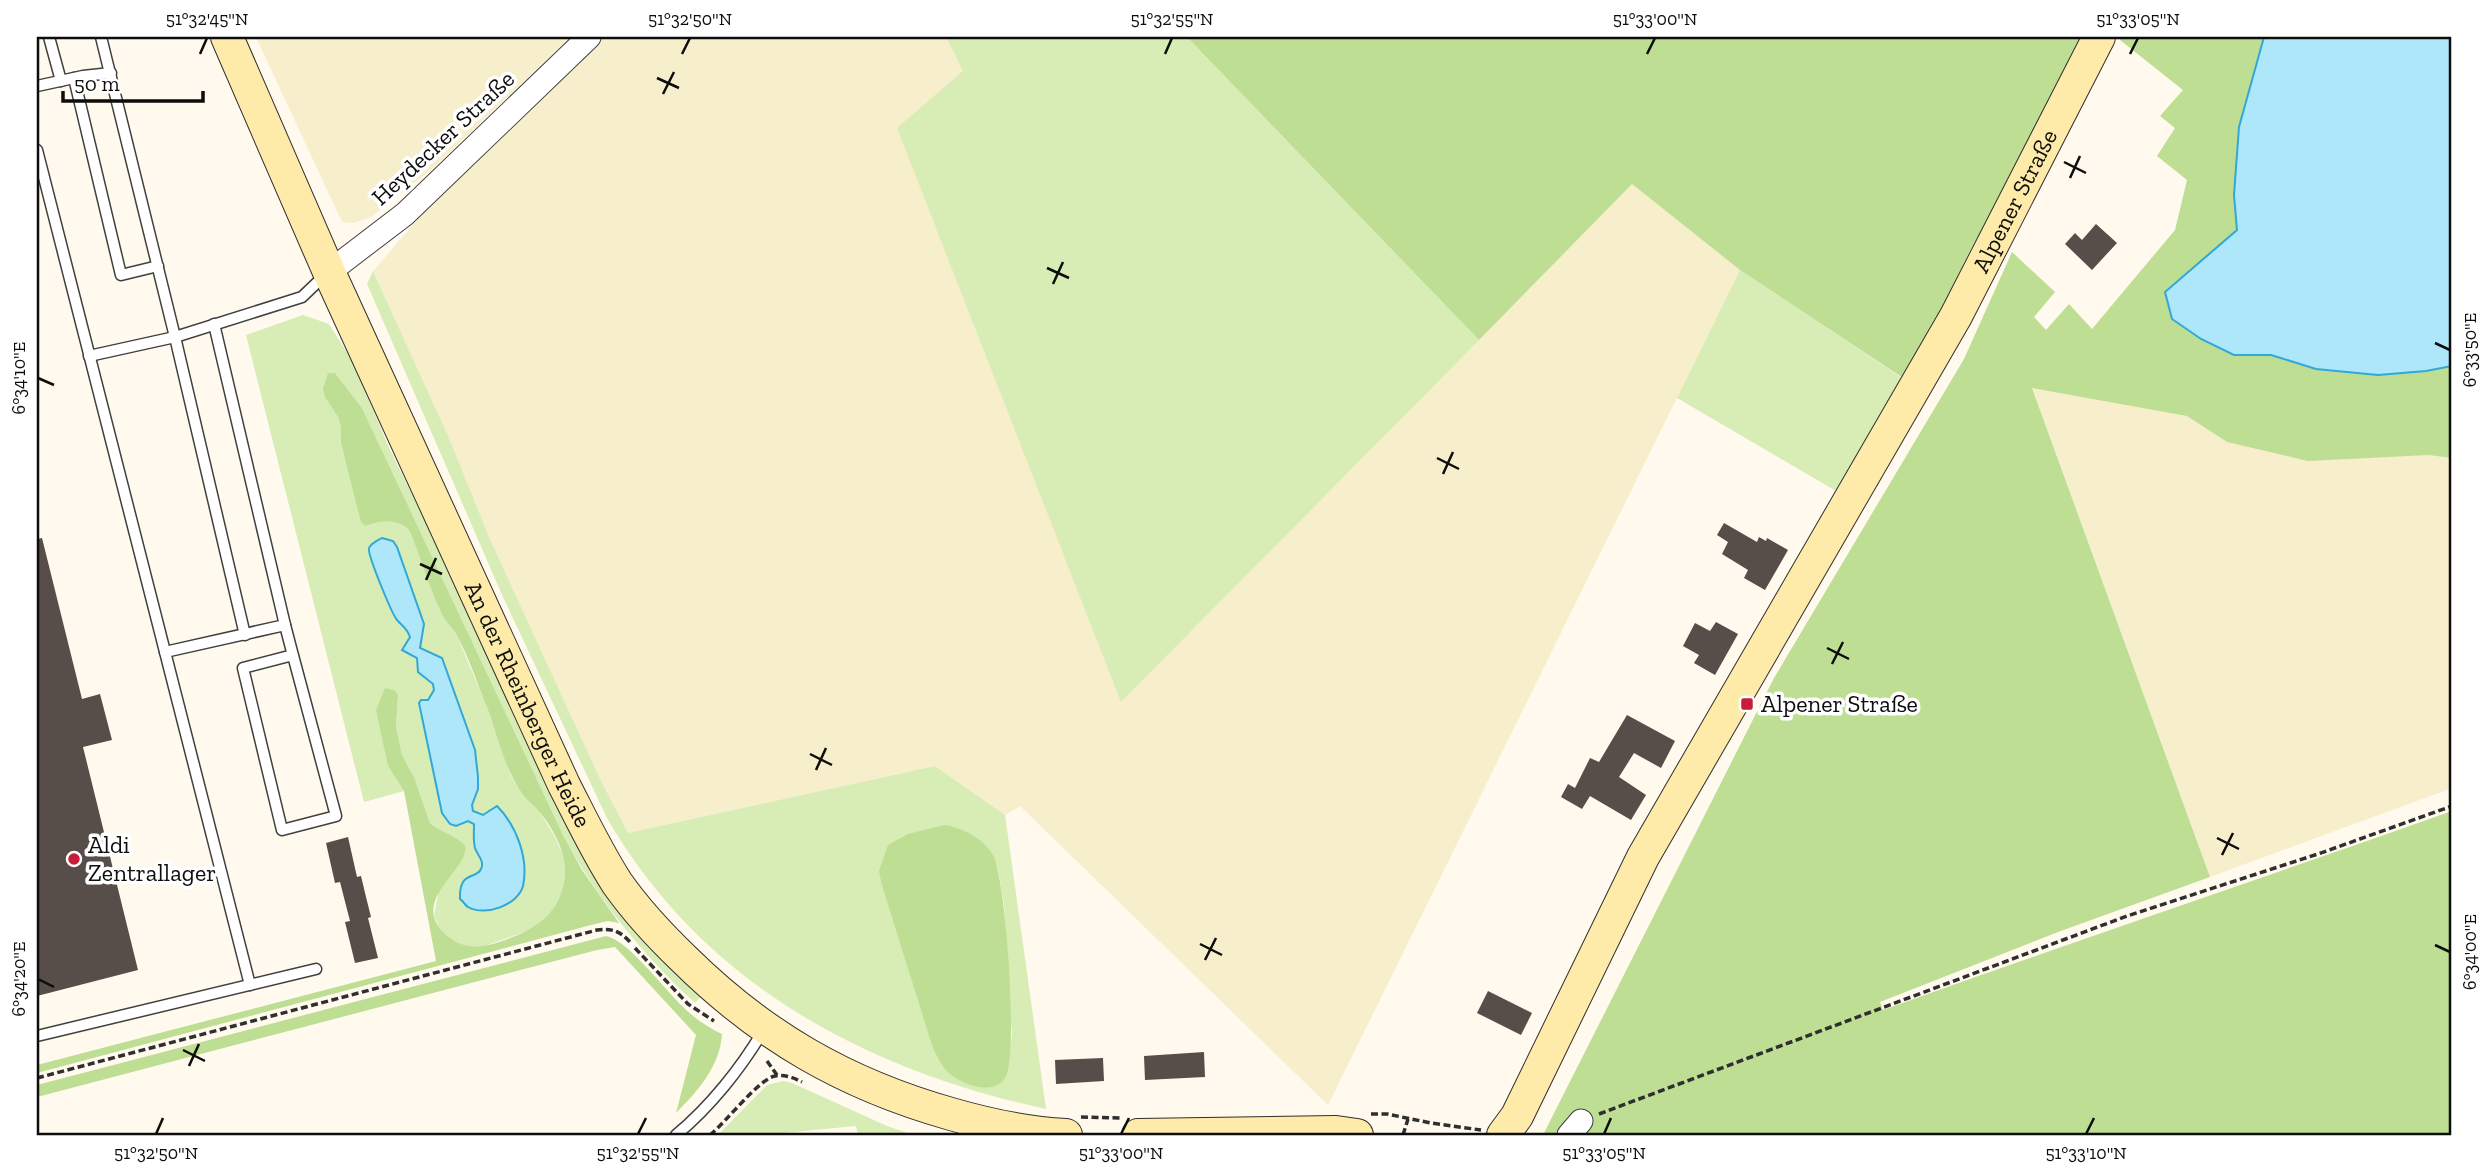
<svg xmlns="http://www.w3.org/2000/svg" width="2489" height="1172" viewBox="0 0 2489 1172" font-family="'Zilla Slab',serif">
<rect width="100%" height="100%" fill="#fff9ee"/>
<g fill="#f7eecc">
<path d="M256,37H570L431,170L371,217L354,223L342,222Z"/>
<path d="M604,37H946L963,71L1121,702L1632,184L1740,270L1328,1105L1020,806L1005,815L935,766L628,833L600,779L489,537L449,438L373,271L450,182Z"/>
<path d="M2032,387L2188,416L2227,442L2428,455L2452,458V788L2210,877Z"/>
</g>
<g fill="#d8ecb5" fill-rule="evenodd">
<path d="M946,37H1187L1479,340L1121,702L897,128L963,71Z"/>
<path d="M1740,270L1902,378L1836,491L1677,398Z"/>
<path d="M373,271L449,438L489,537L600,779L628,833L935,766L1005,815L1046,1109C865,1070 702,983 607,818L503,597L367,284ZM992,854L998,869L1004,905L1012,1035L1005,1078L993,1086L942,1065L933,1049L882,886Z"/>
<path d="M303,315L329,324L353,362L390,450L456,582L671,968L700,997L695,1003C642,954 598,900 564,837L362,408L335,373H328L325,397L338,417L341,427V444L366,526C381,520 397,519 409,530L443,614L457,636L485,702L511,776L520,791L539,811L555,837L564,857L565,871L562,893L551,913L533,929L482,947L464,946L450,939L439,928L434,916L439,890L453,871L446,834L430,823L414,777L402,755L396,727L398,695L388,766L404,791L364,802L246,335Z"/>
<path d="M783,1081L792,1083L887,1126L914,1135H858L856,1126L761,1135H718L767,1085Z"/>
</g>
<g fill="#bede93">
<path d="M1187,37H2085L2019,164L1972,247L1906,380L1740,270L1632,184L1479,340Z"/>
<path d="M2122,37H2264L2239,127L2234,195L2237,230L2165,292L2172,319L2201,339L2234,355H2271L2316,369L2426,371L2452,366V458L2428,455L2308,461L2227,442L2187,416L2032,388L2210,877L2058,932L1880,1002L1883,1010C2072,942 2263,878 2452,811V1134L1543,1135L1774,678L1964,359L2012,252L2055,292L2034,317L2046,330L2069,304L2092,329L2175,230L2187,180L2157,156L2175,128L2160,116L2183,90L2120,40Z"/>
<path d="M328,373H335L362,408L564,837L582,870L619,923L608,921L591,925L37,1073V1065L436,961L404,791L388,766L376,710L385,688L394,690L398,695L396,727L402,755L414,777L430,823C437,830 462,839 465,846C471,869 403,903 450,938C468,952 490,946 510,938C543,926 564,907 565,870C565,849 550,823 536,808C530,802 523,796 519,789C502,762 496,728 484,700C476,679 468,656 457,636C453,628 446,622 442,614C429,588 421,557 409,530C397,519 381,520 366,526L361,522L341,443V427L338,417L325,397L323,389Z"/>
<path d="M945,825C964,829 983,838 993,855C1006,878 1019,1058 1005,1078C992,1097 961,1084 948,1072C941,1066 938,1057 933,1049L882,886L879,871L888,845L908,834Z"/>
<path d="M606,936C628,940 664,989 682,1006C694,1018 707,1027 722,1034C720,1066 698,1091 676,1113L696,1035L615,947L597,950L37,1097V1085Z"/>
</g>
<g fill="#afe7fa" stroke="#31a8d6" stroke-width="2">
<path d="M2264,37H2452V366L2426,371L2378,375L2316,369L2271,355H2234L2201,339L2172,319L2165,292L2237,230L2234,195L2239,127Z"/>
<path d="M382,538L393,541L397,547L424,624L420,648L442,658L475,750L478,777V789L472,805L473,811L483,815L497,806C516,825 529,858 523,886C518,905 485,917 468,907C466,906 462,900 460,899C459,870 476,880 481,869C485,861 477,855 475,848C473,840 474,832 474,824L468,821L456,826L450,824L442,813L419,703L421,700H428L434,690L433,684L418,672L417,658L402,650L410,637C407,628 403,627 397,620C392,614 367,554 369,548C371,543 377,541 382,538Z"/>
</g>
<g fill="#574d49">
<path d="M2096,224L2117,243L2092,270L2065,244L2075,233L2082,240Z"/>
<path d="M1724,523L1757,542L1759,537L1766,541L1767,538L1788,550L1765,590L1744,578L1748,570L1722,554L1728,542L1717,535Z"/>
<path d="M42,538L82,699L100,694L112,740L83,747L138,970L37,996V539Z"/>
<path d="M1716,622L1738,634L1715,675L1694,663L1699,655L1683,646L1695,623L1710,631Z"/>
<path d="M1627,715L1675,741L1661,768L1634,753L1619,777L1646,795L1631,820L1590,796L1582,809L1561,797L1568,784L1575,788L1590,758L1599,762Z"/>
<path d="M348,837L357,877L361,876L366,897L371,917L368,918L378,958L355,963L345,922L350,921L340,882L335,883L326,843Z"/>
<path d="M1488,991L1532,1013L1521,1035L1477,1013Z"/>
<path d="M1204,1052L1205,1077L1145,1080L1144,1056Z"/>
<path d="M1103,1058L1104,1081L1056,1084L1055,1060Z"/>
</g>
<g fill="none" stroke-linecap="round" stroke-linejoin="round">
<defs>
<g id="lane">
<path d="M49,37L61,81"/>
<path d="M101,37L175,337L245,635"/>
<path d="M74,78L121,275L158,266"/>
<path d="M37,86L83,76L111,73"/>
<path d="M37,150L250,985"/>
<path d="M89,356L175,337L302,297L325,275"/>
<path d="M285,625L291,648L336,816L282,830L243,668L293,655"/>
<path d="M165,652L285,625L214,324"/>
<path d="M37,1036L316,969"/>
<path d="M676,1135C710,1107 741,1068 763,1031"/>
</g>
<g id="street">
<path d="M329,272L405,214L589,37"/>
<path d="M1569,1135L1581,1121"/>
</g>
<g id="secondary">
<path id="s1" d="M227,37L329,272L564,785C581,818 597,852 617,883C636,910 660,936 684,959C762,1036 845,1084 951,1114C989,1125 1026,1133 1066,1135"/>
<path d="M1138,1135L1336,1132L1357,1135"/>
<path id="s2" d="M1503,1135L1517,1116L1643,857L1956,316L2099,37"/>
</g>
</defs>
<use href="#lane" stroke="#404040" stroke-width="13"/>
<use href="#street" stroke="#404040" stroke-width="25"/>
<use href="#secondary" stroke="#2f2f2f" stroke-width="34"/>
<g stroke="#2f2f2f" stroke-width="3.5" stroke-dasharray="7 3.5" stroke-linecap="butt">
<path d="M635,948L688,1004L714,1021"/>
<path d="M767,1061L777,1075"/>
<path d="M37,1078L597,930C612,928 620,931 630,942"/>
<path d="M1371,1114H1387L1431,1123L1481,1130"/>
<path d="M1599,1114L2127,916L2318,854L2452,806"/>
<path d="M1081,1117L1122,1118"/>
<path d="M710,1135C726,1122 759,1079 775,1076C785,1074 794,1078 802,1082"/>
<path d="M1403,1135L1408,1119"/>
</g>
<use href="#lane" stroke="#fff" stroke-width="10"/>
<use href="#street" stroke="#fff" stroke-width="23"/>
<use href="#secondary" stroke="#ffeba9" stroke-width="32"/>
</g>
<path fill="none" stroke="#0d0d0d" stroke-width="2.5" d="M200,54L207,38M682,54L690,38M1165,54L1172,38M1647,54L1655,38M2130,54L2138,38M657,78L679,88M663,94L674,72M2064,162L2086,173M2070,178L2080,156M1047,268L1069,278M1053,284L1063,262M2435,343L2450,350M38,378L54,385M1437,458L1459,469M1443,474L1453,452M420,564L442,574M426,580L436,558M1827,648L1849,659M1832,664L1843,642M810,754L832,765M816,770L826,748M2217,838L2239,849M2222,855L2233,833M1200,944L1222,955M2435,945L2450,952M1205,960L1216,938M38,979L54,987M183,1050L205,1061M189,1066L199,1044M156,1134L163,1118M638,1134L646,1118M1121,1134L1129,1118M1604,1134L1611,1118M2086,1134L2094,1118"/>
<g fill="#c61d3a" stroke="#fff" stroke-width="2.5">
<rect x="1740" y="697" width="14" height="14" rx="3.5"/>
<circle cx="74" cy="859" r="7"/>
</g>
<g text-anchor="middle" stroke-width="7" stroke-linejoin="round" paint-order="stroke">
<g font-size="24" fill="#0d0d0d" stroke="#fff">
<text transform="translate(443 138) rotate(-43)" y="8">Heydecker Straße</text>
<text dy="8" stroke="none"><textPath href="#s2" startOffset="1066">Alpener Straße</textPath></text>
<text dy="8" stroke="none"><textPath href="#s1" startOffset="732">An der Rheinberger Heide</textPath></text>
</g>
<g font-size="24" fill="#0d0d0d" stroke="#fff" text-anchor="start">
<text x="1761" y="712">Alpener Straße</text>
<text x="88" y="853">Aldi<tspan x="88" dy="28">Zentrallager</tspan></text>
</g>
</g>
<rect width="2489" height="1172" fill="none" stroke="#ffffff" stroke-width="77"/>
<path d="M63 91v10h140v-10" fill="none" stroke="#0d0d0d" stroke-width="3.5"/>
<text x="74" y="91" font-size="21" fill="#0d0d0d" stroke="#ffffff" stroke-width="5" paint-order="stroke">50 m</text>
<rect x="38" y="38" width="2412" height="1096" fill="none" stroke="#0d0d0d" stroke-width="2.5"/>
<g font-size="18" text-anchor="middle" fill="#0d0d0d">
<text x="207" y="25">51°32'45"N</text>
<text x="690" y="25">51°32'50"N</text>
<text x="1172" y="25">51°32'55"N</text>
<text x="1655" y="25">51°33'00"N</text>
<text x="2138" y="25">51°33'05"N</text>
<text transform="translate(2470 350) rotate(-90)" y="6">6°33'50"E</text>
<text transform="translate(19 378) rotate(-90)" y="6">6°34'10"E</text>
<text transform="translate(2470 952) rotate(-90)" y="6">6°34'00"E</text>
<text transform="translate(19 979) rotate(-90)" y="6">6°34'20"E</text>
<text x="156" y="1159">51°32'50"N</text>
<text x="638" y="1159">51°32'55"N</text>
<text x="1121" y="1159">51°33'00"N</text>
<text x="1604" y="1159">51°33'05"N</text>
<text x="2086" y="1159">51°33'10"N</text>
</g>
</svg>
